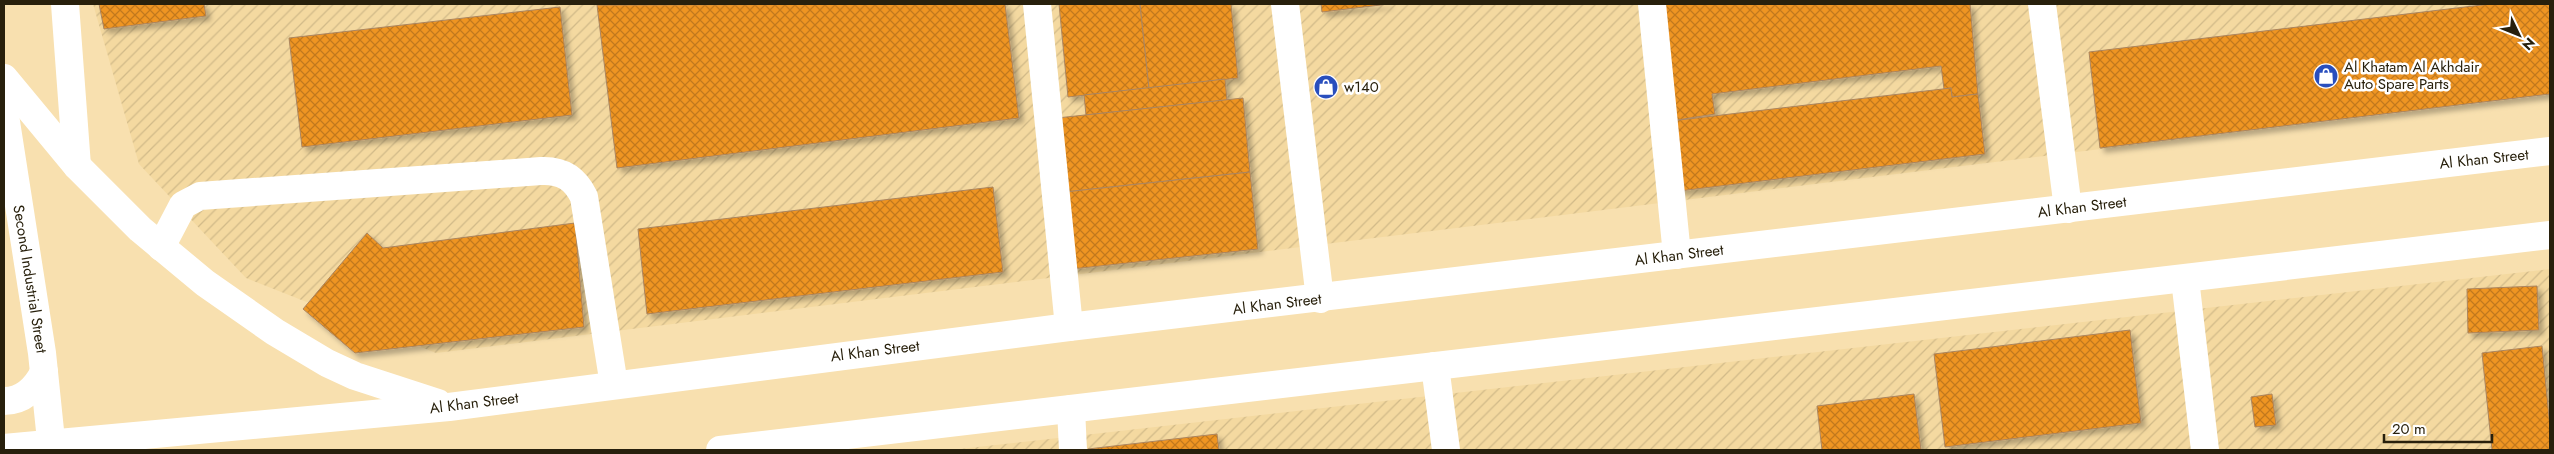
<svg xmlns="http://www.w3.org/2000/svg" width="2554" height="454" viewBox="0 0 2554 454" font-family="Jost,sans-serif">
<defs>
<pattern id="industrial-furrows" width="10" height="10" patternUnits="userSpaceOnUse" patternTransform="scale(1.25)"><rect width="10" height="10" fill="#f4d9a0"/><path d="M-1 1l2-2M0 10L10 0M9 11l2-2" fill="none" stroke="#d1ba89"/></pattern>
<pattern id="building-cross-hatch" width="8" height="8" patternUnits="userSpaceOnUse" patternTransform="scale(1.25)"><rect width="8" height="8" fill="#ef9522"/><path d="M0 0l8 8M0 8l8-8" fill="none" stroke="#c2791c"/></pattern>
<filter id="shadow"><feDropShadow dx="4.5" dy="4.5" stdDeviation="2.5" flood-color="#0004"/></filter>
</defs>
<rect width="100%" height="100%" fill="#f8e0af"/>
<g fill="url(#industrial-furrows)">
<path d="M93,4H2550V94L436,353L246,278L139,164Z"/>
<path d="M2550,269V450H951Z"/>
</g>
<g fill="url(#building-cross-hatch)" stroke="#ab8560" filter="url(#shadow)">
<path d="M99,4H204L206,16L104,29Z"/>
<path d="M1005,4L1019,118L617,168L597,5Z"/>
<path d="M1059,4H1140L1149,88L1068,97Z"/>
<path d="M1140,4H1231L1238,78L1149,88Z"/>
<path d="M1321,4H1389L1322,12Z"/>
<path d="M1660,4H1970L1978,94L1952,97L1951,88L1944,89L1941,66L1712,94L1715,114L1671,121Z"/>
<path d="M2490,4H2550V94L2100,148L2089,52Z"/>
<path d="M560,7L572,115L302,147L289,38Z"/>
<path d="M1225,79L1227,100L1086,115L1084,95Z"/>
<path d="M1951,88L1952,97L1978,94L1985,154L1679,191L1671,121Z"/>
<path d="M1243,98L1250,172L1065,192L1057,118Z"/>
<path d="M1250,172L1258,249L1072,269L1065,192Z"/>
<path d="M993,187L1003,272L647,314L638,229Z"/>
<path d="M575,223L584,327L355,353L303,309L367,233L383,248Z"/>
<path d="M2537,286L2539,330L2468,333L2467,289Z"/>
<path d="M2130,330L2141,423L1945,447L1934,354Z"/>
<path d="M2542,346L2550,427V450H2492L2482,353Z"/>
<path d="M1914,394L1921,450H1822L1817,406Z"/>
<path d="M2272,394L2276,425L2255,427L2251,397Z"/>
<path d="M1217,434L1219,450H1088V449Z"/>
</g>
<g fill="none" stroke-linecap="round" stroke-linejoin="round">
<g stroke="#fff" stroke-width="28">
<path d="M65,4L77,166"/>
<path d="M1037,4L1069,327"/>
<path d="M1285,4L1320,299"/>
<path d="M1652,4L1677,255"/>
<path d="M2042,4L2068,209"/>
<path d="M161,247L183,205L200,196L541,171C562,170 575,178 584,197L614,385"/>
<path d="M2185,279L2205,450"/>
<path d="M1435,366L1446,450"/>
<path d="M1071,409L1073,450"/>
</g>
<g stroke="#fff" stroke-width="28">
<path d="M4,78L77,166L140,229L205,283L275,332L327,363L355,376L438,403"/>
<path d="M4,109L42,353L52,450"/>
<path d="M4,401C23,401 36,388 44,372"/>
<path d="M4,448L449,407L1069,327L2550,151"/>
<path d="M720,450L2550,235"/>
</g>
</g>
<defs>
<symbol id="shop-disc" viewBox="-11 -11 22 22"><circle r="9.5" fill="#284ebd" stroke="#fff"/><path d="M-5-2.5h2.3a2.7 3.5 0 0 1 5.4 0H5L5.5 6h-11ZM-1.5-2.5h3a1.5 2.3 0 0 0-3 0Z" fill="#fff"/></symbol>
</defs>
<g fill-rule="evenodd">
<use href="#shop-disc" x="2312" y="62" width="28" height="28"/>
<use href="#shop-disc" x="1312" y="73" width="28" height="28"/>
</g>
<g text-anchor="middle" stroke-width="5" stroke-linejoin="round" paint-order="stroke">
<g font-size="15" fill="#28200c" stroke="#fff" text-anchor="start">
<text x="2344" y="72">Al Khatam Al Akhdair<tspan x="2344" dy="17">Auto Spare Parts</tspan></text>
<text x="1344" y="92">w140</text>
</g>
<g font-size="15" fill="#28200c" stroke="#fff">
<text transform="translate(2484 159) rotate(-6)" y="5">Al Khan Street</text>
<text transform="translate(2082 207) rotate(-7)" y="5">Al Khan Street</text>
<text transform="translate(1679 255) rotate(-7)" y="5">Al Khan Street</text>
<text transform="translate(30 279) rotate(81)" y="5">Second Industrial Street</text>
<text transform="translate(1277 304) rotate(-7)" y="5">Al Khan Street</text>
<text transform="translate(875 351) rotate(-7)" y="5">Al Khan Street</text>
<text transform="translate(474 403) rotate(-7)" y="5">Al Khan Street</text>
</g>
</g>
<rect width="2554" height="454" fill="none" stroke="#28200c" stroke-width="10"/>
<g transform="translate(2519 35) rotate(133)" stroke="#ffffff" stroke-width="4" paint-order="stroke">
<path d="M0-4L9 19L0 12L-9 19Z" fill="#28200c"/>
<text y="-8" font-size="14" font-weight="bold" text-anchor="middle" fill="#28200c">N</text>
</g>
<path d="M2384 434v8h108v-8" fill="none" stroke="#28200c" stroke-width="2.5"/>
<text x="2392" y="434" font-size="15" fill="#28200c" stroke="#ffffff" stroke-width="4" paint-order="stroke">20 m</text>
</svg>
